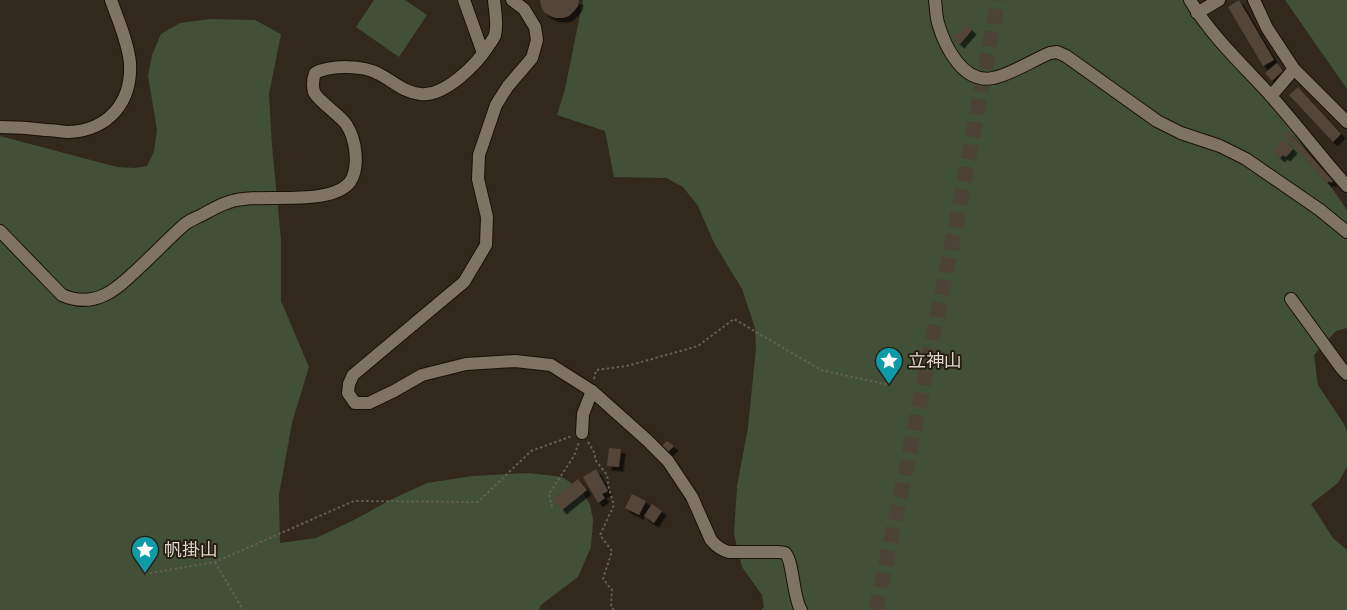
<svg xmlns="http://www.w3.org/2000/svg" width="1347" height="610" viewBox="0 0 1347 610" font-family="'Titillium Web','Noto Sans JP',sans-serif">
<defs>
<filter id="shadow"><feDropShadow dx="4.5" dy="4.5" stdDeviation="0" flood-color="#0009"/></filter>
</defs>
<rect width="100%" height="100%" fill="#32281b"/>
<g fill="#415036">
<path d="M374,0H405L427,15L399,57L356,27Z"/>
<path d="M583,0H1185L1205,32L1228,60L1274,104L1347,210V328L1336,331L1314,355L1318,385L1344,424L1347,431V467L1338,483L1311,504L1333,538L1347,550V610H761L764,607L762,595L742,567L734,534L737,486L748,427L756,348L755,328L742,289L714,243L698,206L683,187L666,178L614,177L605,131L557,115L565,89Z"/>
<path d="M1285,0H1347V89Z"/>
<path d="M210,19L255,20L281,34L269,94L272,145L281,240V301L309,367L292,423L279,495L280,543L316,538L356,519L390,500L427,483L472,476L529,473L562,477L582,490L590,505L593,520L591,547L578,577L541,605L539,610H0V136L117,167L135,168L147,166L154,151L157,130L148,76L152,55L161,34L180,23Z"/>
</g>
<g fill="#524438" filter="url(#shadow)">
<path d="M540,0H579L578,6L574,11L569,16L563,18H556L550,16L544,12L541,6Z"/>
<path d="M1239,0L1274,60L1263,66L1228,7Z"/>
<path d="M967,25L972,30L960,44L955,40L956,38L953,36L956,33L958,35Z"/>
<path d="M1277,63L1283,71L1272,81L1265,73Z"/>
<path d="M1298,87L1341,134L1333,142L1289,95Z"/>
<path d="M1288,131L1333,181L1331,183L1329,181L1327,183L1284,134Z"/>
<path d="M1284,139L1293,149L1286,157L1283,155L1280,158L1273,151Z"/>
<path d="M667,441L674,446L668,452L662,446Z"/>
<path d="M609,448L621,449L619,467L607,466Z"/>
<path d="M596,469L608,491L602,494L605,498L598,503L583,477Z"/>
<path d="M578,479L587,490L562,510L553,499Z"/>
<path d="M632,494L646,501L639,515L625,508Z"/>
<path d="M652,504L662,511L654,523L644,516Z"/>
</g>
<g fill="none" stroke-linecap="round" stroke-linejoin="round">
<path stroke="#4c4236" stroke-width="15" stroke-dasharray="15 8" stroke-linecap="butt" d="M876,610L916,422L959,209L998,0"/>
<defs>
<g id="minor">
<path d="M464,0L483,53"/>
<path d="M512,0L524,9L535,27L537,40L532,58L508,86L496,105L479,155L478,179L487,217L486,245L464,282L353,375L349,384L348,393L355,403H369L394,391L422,375L466,364L515,361L551,365L592,391L647,440L668,461L692,497L711,540C716,546 721,550 729,552H777C779,552 783,552 785,553C793,559 793,598 801,610"/>
<path d="M935,0C936,8 936,16 938,23C945,47 963,84 993,78C1010,75 1033,60 1050,53L1057,52L1066,56L1157,121L1181,133L1220,146L1246,159L1320,210L1347,232"/>
<path d="M1190,0C1211,36 1243,65 1271,96C1297,125 1321,157 1347,186"/>
<path d="M1254,0L1267,28L1294,69L1347,122"/>
<path d="M1197,13L1219,0"/>
<path d="M1271,96L1294,69"/>
<path d="M0,127C16,127 31,128 46,130C54,130 62,132 69,132C109,130 132,102 130,63C128,42 118,20 111,0"/>
<path d="M0,231L62,295C96,310 118,288 141,266C156,252 170,237 185,224C190,220 196,218 202,215C215,208 228,200 244,199C270,195 332,205 350,182C360,167 356,139 346,124C340,115 318,101 314,92C312,85 313,79 315,73C331,65 363,65 379,74C393,81 403,92 420,94C445,97 477,64 489,45C491,42 494,38 495,35C498,24 495,11 494,0"/>
<path d="M1291,299L1342,369L1347,374"/>
<path d="M582,433L583,414L592,391"/>
</g>
</defs>
<use href="#minor" stroke="#1a1005" stroke-width="14"/>
<g stroke="#675e52" stroke-width="2" stroke-dasharray="2.5 2.5" stroke-linecap="butt">
<path d="M594,379L596,370L627,366L698,346L734,319L821,370L889,385"/>
<path d="M588,442L594,452L596,461L607,475L609,489L614,505L600,535L612,551L603,579L612,590L611,607L614,610"/>
<path d="M552,507L549,494L574,456L579,442"/>
<path d="M215,562L243,610"/>
<path d="M145,574L215,562L354,501L478,502L531,451L572,436"/>
</g>
<use href="#minor" stroke="#7f7364" stroke-width="12"/>
</g>
<defs>
<symbol id="sight-pin" viewBox="-11 -11 22 30"><path d="M0 17L-7.5 6A9.5 9.5 0 1 1 7.5 6Z" fill="#0f9aa8" stroke="#281e11"/><path d="M0-6L1.8-2.2L6-1.7L2.9 1.2L3.7 5.4L0 3.3L-3.7 5.4L-2.9 1.2L-6-1.7L-1.8-2.2Z" fill="#fff"/></symbol>
</defs>
<g fill-rule="evenodd">
<use href="#sight-pin" x="873" y="345" width="32" height="43"/>
<use href="#sight-pin" x="129" y="534" width="32" height="43"/>
</g>
<g text-anchor="middle" stroke-width="4" stroke-linejoin="round" paint-order="stroke">
<g font-size="18" fill="#dcd6cd" stroke="#281e11" text-anchor="start">
<text x="908" y="367">立神山</text>
<text x="164" y="556">帆掛山</text>
</g>
</g>
</svg>
